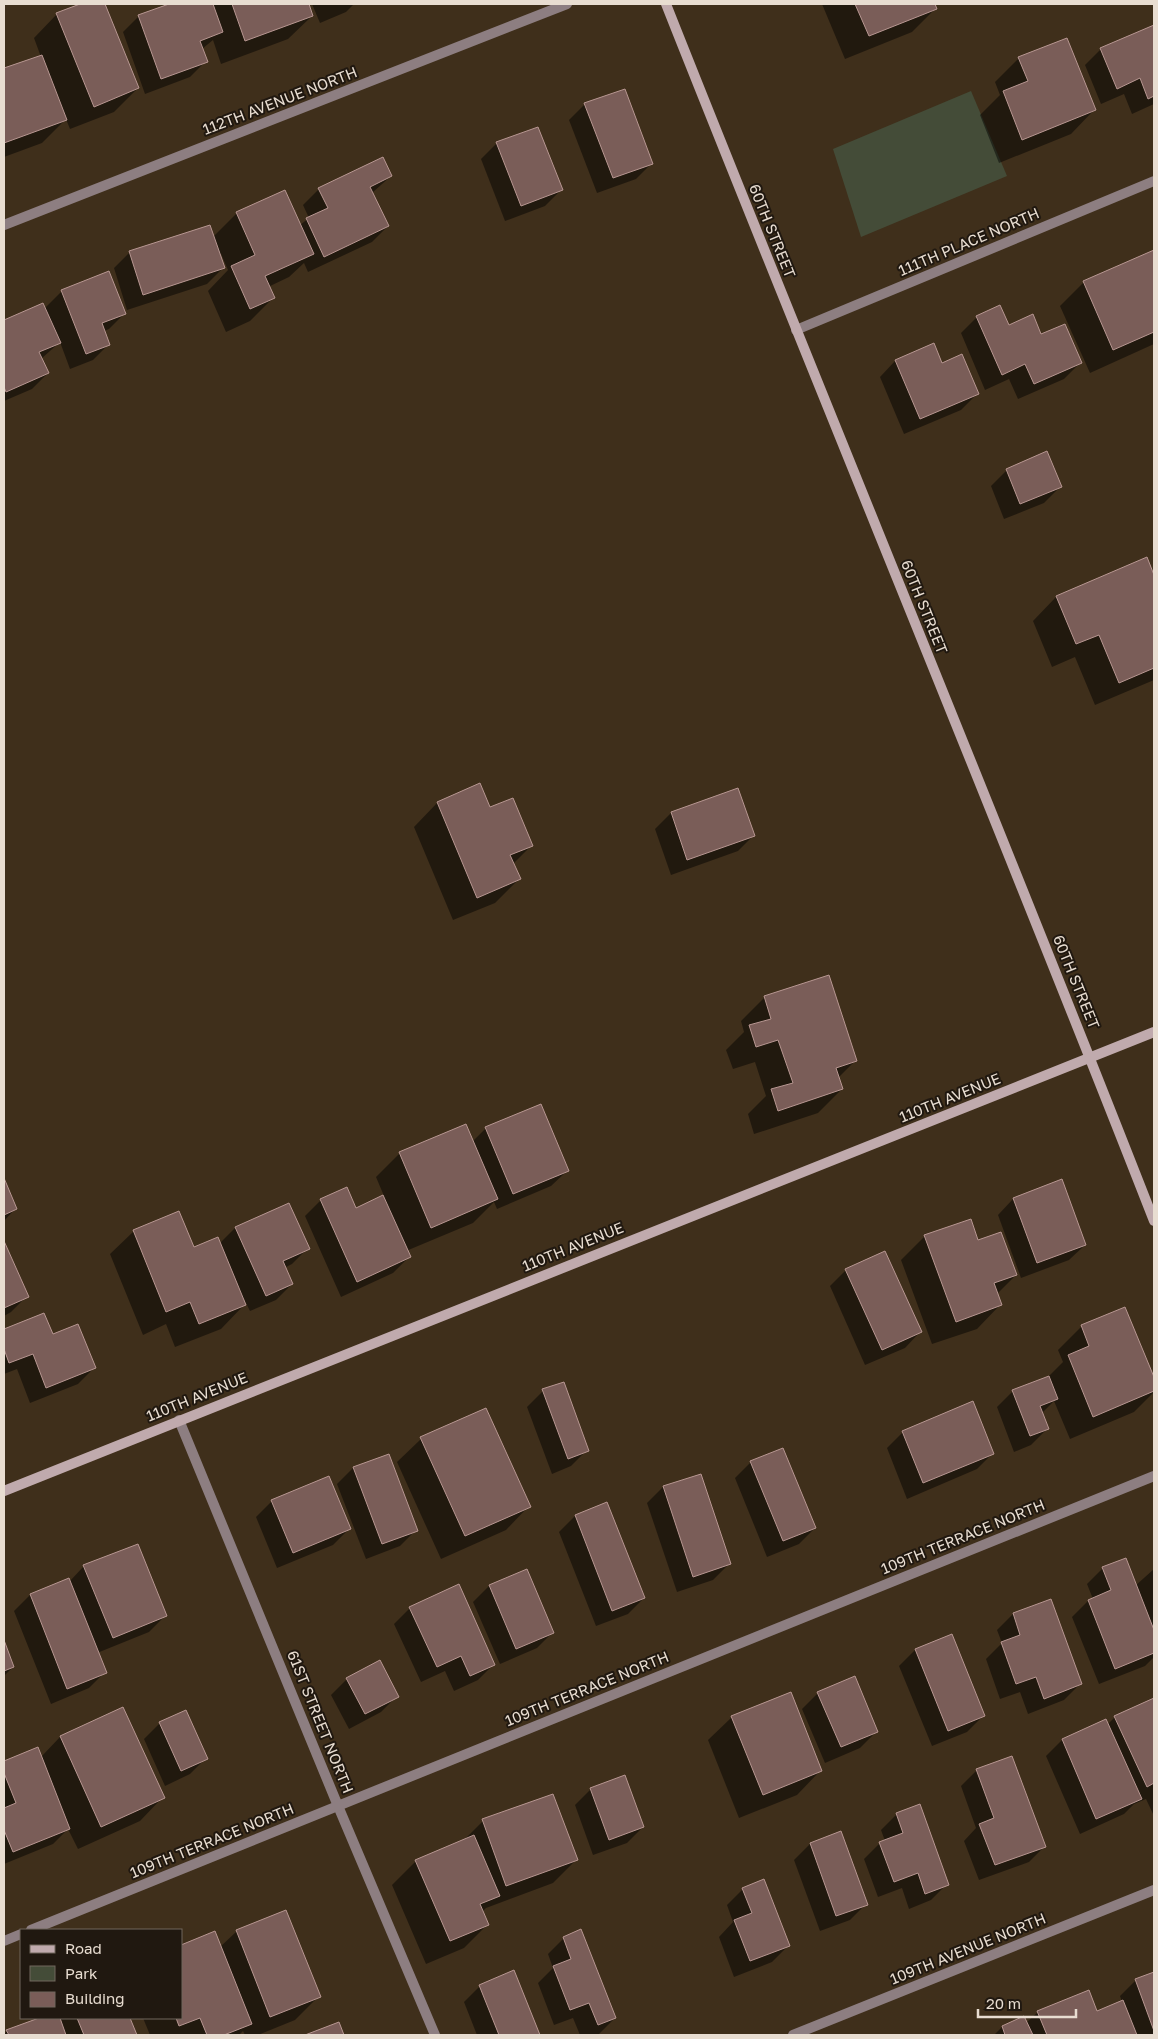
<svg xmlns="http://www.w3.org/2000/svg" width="1158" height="2039" viewBox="0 0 1158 2039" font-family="'Golos Text',sans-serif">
<rect width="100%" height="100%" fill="#3f2f1b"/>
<path fill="#444c38" d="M971,91L1007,176L861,237L833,149Z"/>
<g fill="#0007">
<path d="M83,4H104L138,88L114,112L70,129L66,119L42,143L4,157V69L41,57L34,38L57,14Z"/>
<path d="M173,4H308L312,16L288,39L221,64L213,40L202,49L206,61L190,77L145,94L123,32L139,16Z"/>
<path d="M312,4H354L346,12L320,23Z"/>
<path d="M822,4H934L936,8L912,32L845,59Z"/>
<path d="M1154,26V104L1132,114L1124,94L1101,104L1085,65L1101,49Z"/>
<path d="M1019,58L1094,110L1071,134L999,163L980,115L1000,95L995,82Z"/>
<path d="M585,104L652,163L636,179L597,193L569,120Z"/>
<path d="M497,143L561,190L545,206L505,221L481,159Z"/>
<path d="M391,176L372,193L388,226L372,242L308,272L304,263L289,277L268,287L273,298L250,321L226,332L208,291L228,270L221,254H219L223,268L207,284L127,310L114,268L130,252L213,237L237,213L300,225L309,218L303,205L319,189Z"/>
<path d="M1154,251V344L1090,373L1060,306L1083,283Z"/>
<path d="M62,291L125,313L109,329L104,331L109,344L93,360L70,369L60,342L41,359L48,373L32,389L4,401V322L43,304L44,309Z"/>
<path d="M977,317L1041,336L1080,363L1064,379L1018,399L1009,379L985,390L961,333Z"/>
<path d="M895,361L941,364L977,394L961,410L904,434L880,377Z"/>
<path d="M1007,470L1060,487L1044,503L1004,519L991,486Z"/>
<path d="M1146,559L1154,579V680L1095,705L1075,657L1052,667L1033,621L1056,597Z"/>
<path d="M480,785L490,809L531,846L513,864L519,879L495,903L453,920L414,827L437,803Z"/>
<path d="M671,813L754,835L738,851L671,875L655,829Z"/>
<path d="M765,997L856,1060L838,1078L842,1089L818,1113L754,1134L748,1114L766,1096L755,1062L733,1069L726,1050L744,1032L741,1021Z"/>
<path d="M486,1128L567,1171L551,1186L497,1209L494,1202L473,1223L406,1251L409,1257L393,1273L341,1297L305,1216L321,1200L355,1209L384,1196L376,1177L400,1153L472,1142Z"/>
<path d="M4,1181L15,1209L4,1221Z"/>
<path d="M1013,1199L1085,1245L1069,1260L1021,1278L998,1215Z"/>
<path d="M289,1204L308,1248L292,1264L284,1268L292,1284L276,1300L250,1311L244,1299L242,1300L244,1305L221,1329L175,1347L166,1324L143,1335L110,1254L134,1231L193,1249L219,1244L235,1228Z"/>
<path d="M925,1236L977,1242L1016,1275L997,1294L1000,1305L977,1329L932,1344L901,1260Z"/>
<path d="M4,1244L27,1296L11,1312L4,1316Z"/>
<path d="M846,1270L920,1332L905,1348L865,1365L830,1286Z"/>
<path d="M1124,1309L1154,1381V1392L1134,1412L1070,1439L1054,1401L1041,1414L1047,1429L1031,1445L1014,1452L997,1407L1013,1391L1047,1378L1063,1362L1058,1350L1082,1326Z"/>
<path d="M44,1314L52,1335L94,1368L78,1384L30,1403L17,1369L4,1374V1330Z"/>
<path d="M543,1391L587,1450L571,1466L552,1474L527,1407Z"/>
<path d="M903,1432L993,1453L977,1469L907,1499L887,1448Z"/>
<path d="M421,1439L529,1506L506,1530L441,1559L397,1462Z"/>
<path d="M751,1462L815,1528L799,1544L767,1557L735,1478Z"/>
<path d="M353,1468L416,1530L400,1546L366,1559L337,1484Z"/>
<path d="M700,1475L729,1564L713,1580L677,1592L647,1503L663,1487Z"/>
<path d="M272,1501L349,1529L333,1545L277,1568L256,1517Z"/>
<path d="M607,1504L644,1598L628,1614L596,1626L559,1532L575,1516Z"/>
<path d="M84,1566L165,1616L149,1632L97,1653L105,1672L89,1688L51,1704L14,1611L30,1595L68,1580L69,1582Z"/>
<path d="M1103,1568L1135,1586L1154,1569V1657L1145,1666L1099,1684L1072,1617L1088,1601L1093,1599L1087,1584Z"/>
<path d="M489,1586L553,1632L537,1648L500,1664L473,1602Z"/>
<path d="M1050,1601L1080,1684L1064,1700L1028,1714L1020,1692L1000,1699L986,1659L1002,1643L997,1630L1013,1614Z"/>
<path d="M410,1608L494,1664L478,1680L454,1691L445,1671L421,1682L394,1624Z"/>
<path d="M951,1636L983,1716L967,1732L932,1746L899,1666L915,1650Z"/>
<path d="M4,1643L13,1667L4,1676Z"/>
<path d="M347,1679L397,1696L381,1712L349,1729L331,1695Z"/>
<path d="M818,1693L876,1732L860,1748L825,1763L802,1709Z"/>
<path d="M1154,1699V1816L1146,1799L1134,1804L1124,1814L1080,1834L1046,1756L1062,1740L1105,1721L1107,1725L1115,1717Z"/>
<path d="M122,1709L163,1797L140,1821L78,1849L68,1829L53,1844L4,1864V1762L37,1749L41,1757L60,1737Z"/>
<path d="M732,1717L820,1771L797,1795L739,1818L708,1740Z"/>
<path d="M160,1723L206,1758L190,1774L165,1786L144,1739Z"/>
<path d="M977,1770L1045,1846L1029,1862L979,1880L964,1841L976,1828L961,1786Z"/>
<path d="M591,1789L643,1827L627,1843L593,1855L575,1805Z"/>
<path d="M553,1795L576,1860L553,1883L486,1908L482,1912L488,1924L464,1948L426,1964L392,1885L416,1861L462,1842L483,1821Z"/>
<path d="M897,1814L947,1884L931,1900L909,1909L902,1888L878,1897L864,1859L880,1843L885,1841L881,1830Z"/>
<path d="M810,1844L866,1904L850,1920L820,1931L794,1860Z"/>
<path d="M743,1889L788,1946L772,1962L734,1977L719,1937L733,1922L727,1905Z"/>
<path d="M237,1931L319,1996L295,2020L258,2035H245L243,2031L239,2035H150L143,2018H181L220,1947Z"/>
<path d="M564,1938L615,2018L599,2034L594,2035H580L573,2018L554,2025L538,1983L553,1968L548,1954Z"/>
<path d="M513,1972L539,2035H477L464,2002L480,1986Z"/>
<path d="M1154,1973V2035H994L1002,2027L1024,2018L1026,2023L1038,2012H1096L1122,2002L1120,1996L1136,1980Z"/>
<path d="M42,2018H128L136,2035H4L7,2031Z"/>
</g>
<g fill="#7a5d58" stroke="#b89792">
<path d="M80,4H105L139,88L94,107L56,13Z"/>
<path d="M169,4H213L223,32L200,41L208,62L161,79L138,15Z"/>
<path d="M232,4H309L313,16L245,41Z"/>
<path d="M855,4H935L937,9L869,36Z"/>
<path d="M1154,25V96L1148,99L1140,78L1117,89L1100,48Z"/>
<path d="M1067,38L1096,110L1022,140L1003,91L1028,81L1018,57Z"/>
<path d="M42,55L67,120L4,143V68Z"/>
<path d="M625,89L653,164L613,178L584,103Z"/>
<path d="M538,127L563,190L521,206L496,142Z"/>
<path d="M383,157L392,176L370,187L389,226L324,257L306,218L328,208L318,188Z"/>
<path d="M285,190L314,254L265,276L275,298L250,309L231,266L255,255L236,212Z"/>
<path d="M210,225L225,268L143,295L129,251Z"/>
<path d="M1154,250V332L1113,350L1083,281Z"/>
<path d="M109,271L126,314L102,323L110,345L86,354L61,290Z"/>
<path d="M43,303L61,343L39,352L49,373L6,392L4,387V320Z"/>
<path d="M1000,305L1009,325L1033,314L1041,334L1065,324L1082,363L1034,384L1025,364L1002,375L976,316Z"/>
<path d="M934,343L942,363L962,354L979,394L920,419L895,360Z"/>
<path d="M1047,451L1062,487L1020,504L1006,469Z"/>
<path d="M1147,557L1154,575V668L1119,683L1099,635L1076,644L1056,596Z"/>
<path d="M480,783L490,807L513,798L533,846L510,855L521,879L477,898L437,802Z"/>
<path d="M738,788L755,836L687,860L671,812Z"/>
<path d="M829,975L857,1061L836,1068L843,1089L778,1111L771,1089L793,1083L778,1040L756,1047L749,1025L771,1019L764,996Z"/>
<path d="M541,1104L569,1171L513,1194L485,1127Z"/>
<path d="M466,1124L498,1199L431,1228L399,1152Z"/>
<path d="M4,1178L17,1209L4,1215Z"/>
<path d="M1062,1179L1086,1245L1037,1263L1013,1198Z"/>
<path d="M347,1187L356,1208L383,1195L411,1257L357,1282L320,1199Z"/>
<path d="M289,1203L310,1249L283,1261L293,1284L266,1296L235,1227Z"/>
<path d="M179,1211L194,1247L218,1237L246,1305L199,1324L190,1302L166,1312L133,1230Z"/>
<path d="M971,1219L978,1240L1001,1232L1017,1275L994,1283L1002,1305L956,1322L924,1235Z"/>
<path d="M4,1241L29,1297L4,1308Z"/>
<path d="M885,1251L922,1332L882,1350L845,1269Z"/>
<path d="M1125,1307L1154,1377V1391L1093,1417L1068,1355L1089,1346L1081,1325Z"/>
<path d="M44,1313L53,1334L78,1324L96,1368L46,1388L33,1354L9,1363L4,1349V1329Z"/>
<path d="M1049,1376L1058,1399L1040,1406L1049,1429L1030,1436L1012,1390Z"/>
<path d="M564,1382L589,1451L568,1459L542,1389Z"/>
<path d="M973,1401L994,1454L923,1483L902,1431Z"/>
<path d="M486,1408L531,1507L465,1536L420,1437Z"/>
<path d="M783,1448L816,1528L783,1541L750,1461Z"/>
<path d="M389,1454L418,1531L382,1544L353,1467Z"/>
<path d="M701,1474L731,1564L693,1577L663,1486Z"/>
<path d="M329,1476L351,1529L293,1553L271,1500Z"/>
<path d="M607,1502L645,1598L612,1611L575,1515Z"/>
<path d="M138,1544L167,1616L113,1638L83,1565Z"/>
<path d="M1126,1558L1154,1630V1653L1115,1669L1088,1600L1111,1590L1102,1567Z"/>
<path d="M527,1569L554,1633L516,1649L489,1585Z"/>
<path d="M69,1578L107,1673L67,1689L30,1594Z"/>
<path d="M459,1584L495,1665L470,1676L461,1656L437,1667L409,1607Z"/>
<path d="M1051,1599L1082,1684L1044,1699L1036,1677L1016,1684L1001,1642L1020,1635L1013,1613Z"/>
<path d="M952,1634L985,1716L948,1731L915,1649Z"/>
<path d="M4,1640L14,1667L4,1671Z"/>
<path d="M380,1660L399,1697L365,1714L346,1678Z"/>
<path d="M855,1676L878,1732L841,1747L817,1692Z"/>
<path d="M791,1692L822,1771L763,1795L731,1716Z"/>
<path d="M1154,1698V1783L1147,1787L1114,1716Z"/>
<path d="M123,1707L165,1798L101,1827L60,1736Z"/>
<path d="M186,1710L208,1759L181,1771L159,1722Z"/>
<path d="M1106,1719L1142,1799L1096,1819L1062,1739Z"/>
<path d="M38,1747L70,1829L13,1852L4,1830V1808L16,1803L4,1773V1761Z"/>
<path d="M1012,1756L1046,1847L995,1865L979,1824L994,1818L976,1769Z"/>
<path d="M625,1775L644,1827L609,1840L590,1788Z"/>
<path d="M553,1794L578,1860L506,1886L482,1819Z"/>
<path d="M920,1804L949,1885L925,1894L918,1873L894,1882L879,1842L903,1833L896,1813Z"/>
<path d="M841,1831L868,1905L836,1916L810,1843Z"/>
<path d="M474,1835L500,1896L480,1904L489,1925L450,1941L415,1860Z"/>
<path d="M764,1879L790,1946L750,1961L734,1920L752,1913L742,1888Z"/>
<path d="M286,1910L321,1997L270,2017L236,1930Z"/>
<path d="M581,1929L616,2018L598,2025L589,2003L570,2010L553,1966L571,1959L563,1937Z"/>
<path d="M215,1931L252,2024L224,2035H207L200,2018L179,2026L176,2018H181V1945Z"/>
<path d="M514,1970L540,2035H499L479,1985Z"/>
<path d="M1154,1972V2031L1135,1979Z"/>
<path d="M1089,1990L1097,2011L1123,2000L1137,2035H1047L1037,2011Z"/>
<path d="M1024,2016L1033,2035H1005L1002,2026Z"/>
<path d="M39,2018H60L66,2035H9L6,2030Z"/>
<path d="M77,2018H130L137,2035H84Z"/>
<path d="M339,2022L344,2035H305Z"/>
</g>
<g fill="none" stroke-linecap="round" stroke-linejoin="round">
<g stroke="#8d7e81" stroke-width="10">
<path d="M4,225L567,4"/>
<path d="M796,330L1154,181"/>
<path d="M179,1420L338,1806L435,2035"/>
<path d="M31,1930L1154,1476"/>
<path d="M4,1941L21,1934"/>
<path d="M793,2035L1154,1890"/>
</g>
<g stroke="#c0aaad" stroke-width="10">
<path d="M666,4C827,410 995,814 1154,1221"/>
<path d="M4,1491L1154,1032"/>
</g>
</g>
<g text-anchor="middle" stroke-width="4" stroke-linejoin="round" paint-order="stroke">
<g font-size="15" fill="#e8ddd1" stroke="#201810">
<text transform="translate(280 101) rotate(-21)" y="5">112TH AVENUE NORTH</text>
<text transform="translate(772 231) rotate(68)" y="5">60TH STREET</text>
<text transform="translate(969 242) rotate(-23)" y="5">111TH PLACE NORTH</text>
<text transform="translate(924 607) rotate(68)" y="5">60TH STREET</text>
<text transform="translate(1076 982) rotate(68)" y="5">60TH STREET</text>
<text transform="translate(950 1098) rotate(-22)" y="5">110TH AVENUE</text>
<text transform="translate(573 1247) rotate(-22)" y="5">110TH AVENUE</text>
<text transform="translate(197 1397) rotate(-22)" y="5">110TH AVENUE</text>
<text transform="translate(963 1537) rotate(-22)" y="5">109TH TERRACE NORTH</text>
<text transform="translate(587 1689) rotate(-22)" y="5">109TH TERRACE NORTH</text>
<text transform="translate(320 1722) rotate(68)" y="5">61ST STREET NORTH</text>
<text transform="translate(212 1841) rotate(-22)" y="5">109TH TERRACE NORTH</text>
<text transform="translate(968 1949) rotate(-22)" y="5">109TH AVENUE NORTH</text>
</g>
</g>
<rect width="1158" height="2039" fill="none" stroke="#e8ddd1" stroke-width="10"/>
<rect x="20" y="1929" width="162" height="90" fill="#201810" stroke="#70675d"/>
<rect x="30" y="1945" width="25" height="8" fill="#c0aaad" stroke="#70675d"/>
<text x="65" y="1954" font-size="15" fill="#e8ddd1">Road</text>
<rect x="30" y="1966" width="25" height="15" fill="#444c38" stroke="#70675d"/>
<text x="65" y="1979" font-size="15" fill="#e8ddd1">Park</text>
<rect x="30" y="1992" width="25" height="15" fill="#7a5d58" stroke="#70675d"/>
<text x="65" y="2004" font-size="15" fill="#e8ddd1">Building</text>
<path d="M978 2009v8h98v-8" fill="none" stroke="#e8ddd1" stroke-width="2.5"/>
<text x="986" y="2009" font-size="15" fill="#e8ddd1" stroke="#201810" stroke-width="4" paint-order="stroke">20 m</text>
</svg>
